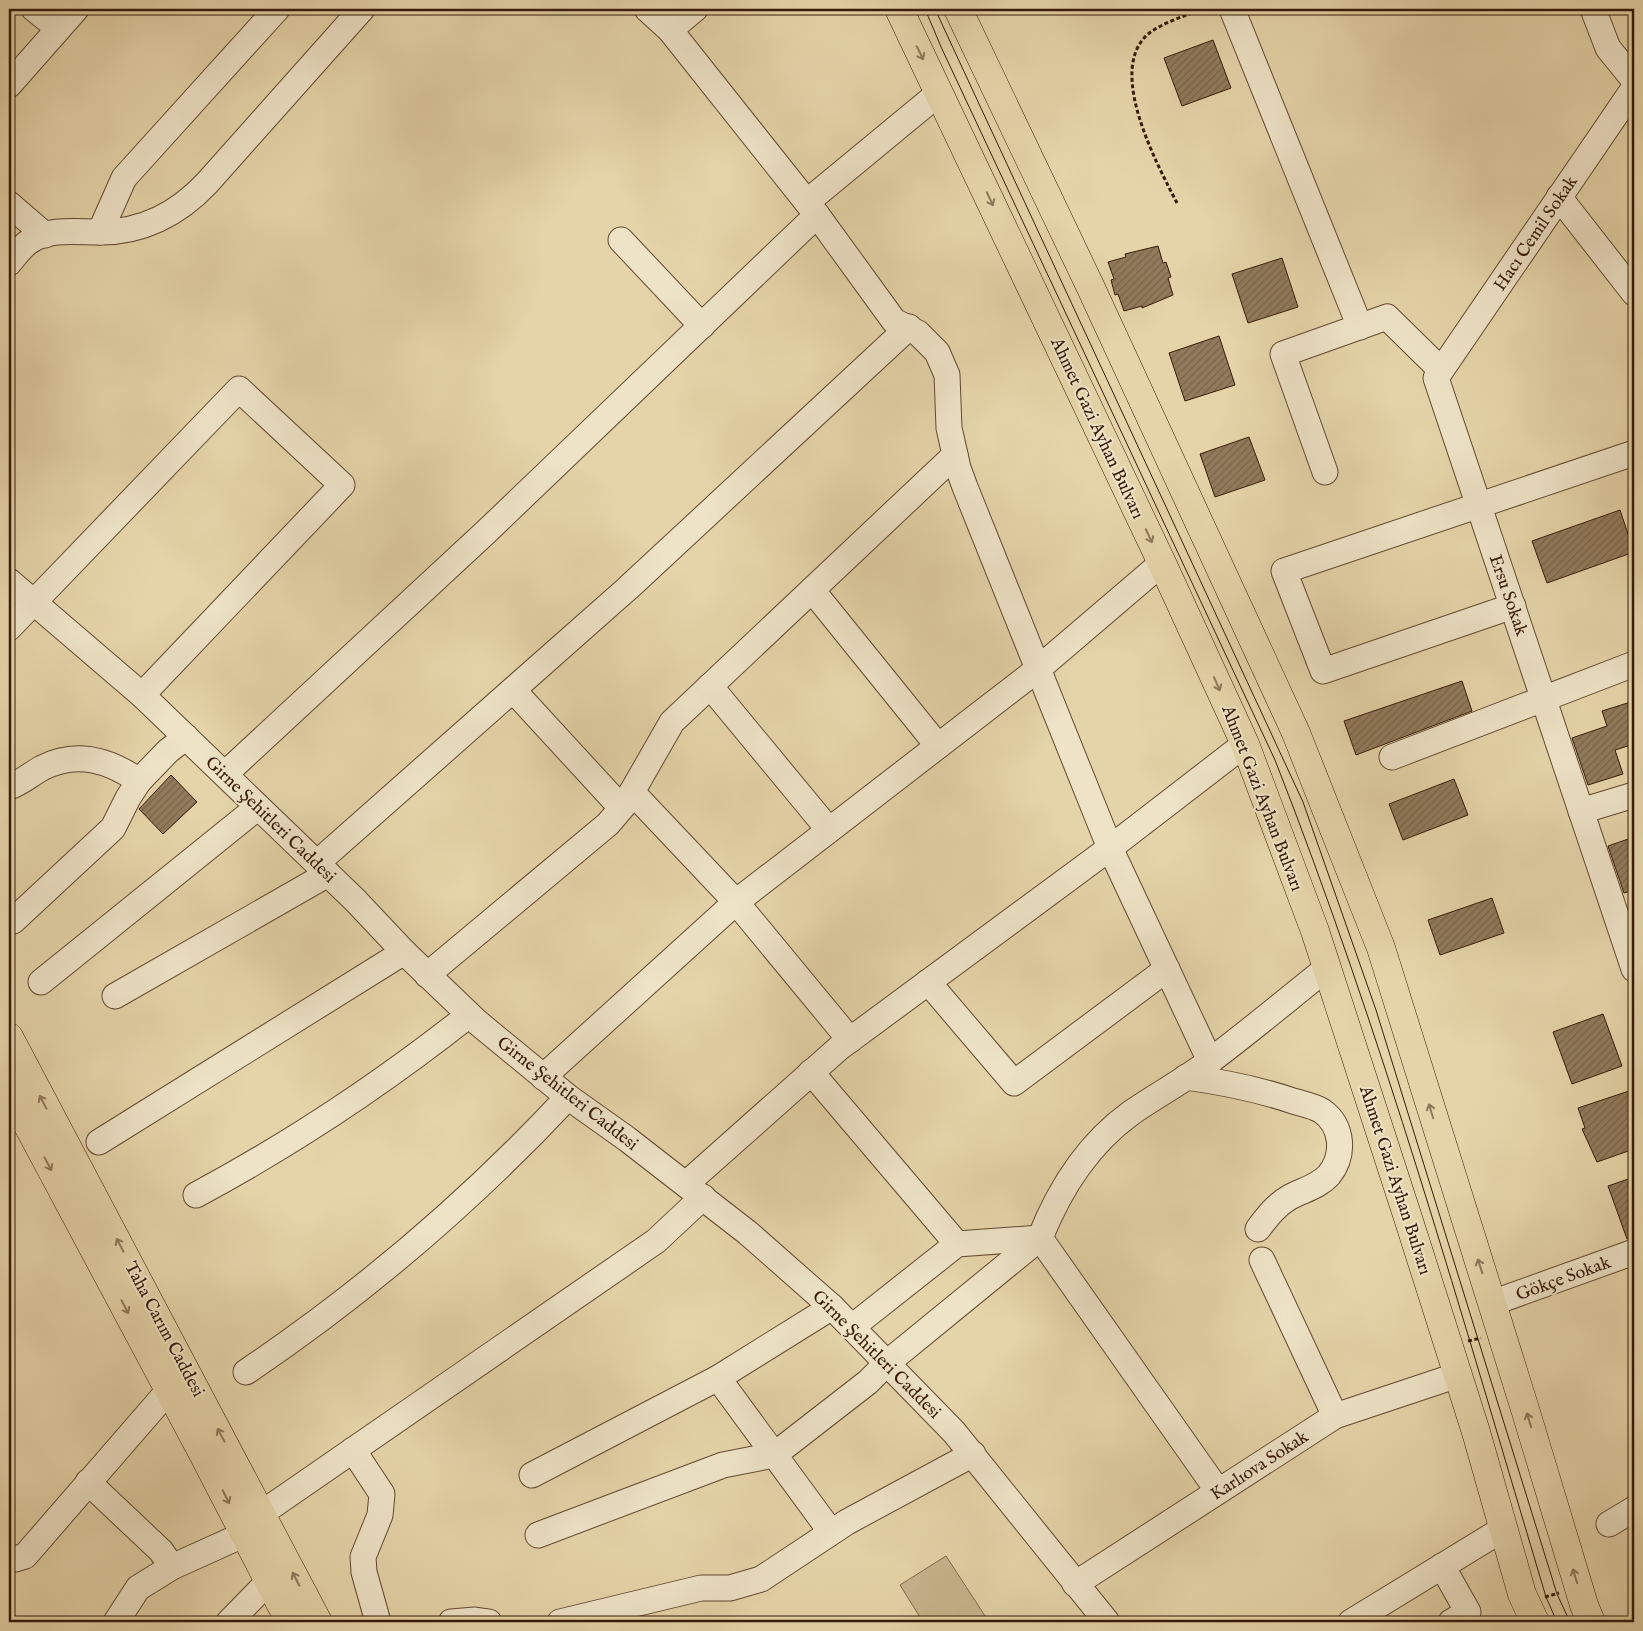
<svg xmlns="http://www.w3.org/2000/svg" width="1643" height="1631" viewBox="0 0 1643 1631" font-family="'IM FELL English',serif">
<defs>
<pattern id="building-hatch" width="6" height="6" patternUnits="userSpaceOnUse" patternTransform="scale(1.25)"><rect width="6" height="6" fill="#917b5c"/><path d="M-1 1l2-2M0 6l6-6M5 7l2-2" fill="none" stroke="#77644a"/></pattern>
</defs>
<rect width="100%" height="100%" fill="#e5d4a9"/>
<filter id="stains"><feTurbulence type="fractalNoise" baseFrequency=".004" numOctaves="4"/><feColorMatrix values="0 0 0 0 .2 0 0 0 0 .09 0 0 0 0 .02 0 0 0 .5 -.17"/></filter>
<radialGradient id="worn" r=".72"><stop offset=".6" stop-color="#630" stop-opacity="0"/><stop offset="1" stop-color="#630" stop-opacity=".3"/></radialGradient>
<path fill="#c7b58e" stroke="#7f684c" d="M946,1556L989,1622H923L900,1585Z"/>
<g fill="url(#building-hatch)" stroke="#371b09">
<path d="M1213,40L1231,88L1182,106L1164,58Z"/>
<path d="M1158,246L1163,263L1166,262L1171,277L1168,278L1173,295L1142,308V306L1124,311L1118,294L1115,295L1111,280L1114,279L1108,262L1126,257L1125,254Z"/>
<path d="M1282,258L1298,307L1248,323L1232,274Z"/>
<path d="M1219,336L1235,385L1185,401L1169,353Z"/>
<path d="M1249,437L1265,480L1215,497L1200,454Z"/>
<path d="M1620,510L1634,552L1547,583L1532,541Z"/>
<path d="M1462,681L1472,711L1356,755L1344,721Z"/>
<path d="M1634,701V744L1615,750L1623,774L1588,785L1572,738L1607,726L1602,711Z"/>
<path d="M171,775L197,802L163,834L139,809Z"/>
<path d="M1454,779L1468,815L1403,840L1389,804Z"/>
<path d="M1634,837V890L1624,893L1608,846Z"/>
<path d="M1492,898L1504,933L1440,955L1428,920Z"/>
<path d="M1603,1014L1622,1066L1572,1084L1553,1032Z"/>
<path d="M1629,1091L1634,1108V1149L1597,1162L1582,1129L1585,1128L1578,1108Z"/>
<path d="M1634,1177V1238L1627,1239L1608,1186Z"/>
</g>
<g fill="none" stroke-linecap="round" stroke-linejoin="round">
<defs>
<g id="minor">
<path d="M34,9L58,28"/>
<path d="M647,9L670,30L817,215L894,321L918,333L937,352L947,375L949,428L958,468L965,487L1110,848L1210,1061"/>
<path d="M1232,9L1360,327"/>
<path d="M1593,9L1608,48L1634,80"/>
<path d="M670,30L695,9"/>
<path d="M9,85L76,9"/>
<path d="M1634,88L1436,378L1634,969"/>
<path d="M1559,197L1634,293"/>
<path d="M807,202L939,93"/>
<path d="M9,204L45,235"/>
<path d="M100,232L124,178L277,9"/>
<path d="M621,240L702,326"/>
<path d="M9,263C15,256 22,246 30,241C49,228 77,232 98,232C141,233 178,214 207,183L362,9"/>
<path d="M1325,472L1283,354L1387,317L1441,370"/>
<path d="M9,581L142,695L355,900L404,952L477,1022L568,1097L627,1139L748,1233L832,1307L954,1432L1107,1622"/>
<path d="M812,590L938,746"/>
<path d="M1513,606L1323,671L1284,571L1634,453"/>
<path d="M9,628L239,389L342,485L142,695"/>
<path d="M710,686L829,830"/>
<path d="M513,690L617,803L625,804"/>
<path d="M1392,757L1634,664"/>
<path d="M225,774L486,532L817,215"/>
<path d="M9,787C21,783 31,774 42,768C77,750 109,760 139,781"/>
<path d="M632,792L736,902L850,1040"/>
<path d="M1581,811L1634,795"/>
<path d="M317,863L628,588L909,327"/>
<path d="M13,921L113,828L128,798L139,781L168,751L186,737"/>
<path d="M427,975L608,824L625,804L672,722L955,455"/>
<path d="M41,982L258,807"/>
<path d="M928,982L1014,1083L1167,969"/>
<path d="M115,996L328,874"/>
<path d="M811,1072L957,1244"/>
<path d="M543,1077L736,902L1038,669L1162,563"/>
<path d="M1186,1077C1222,1082 1258,1089 1293,1101C1303,1104 1314,1106 1322,1111C1343,1126 1345,1155 1329,1175C1318,1187 1303,1190 1290,1197C1276,1205 1267,1217 1258,1229"/>
<path d="M99,1142L404,952"/>
<path d="M686,1184L839,1048L1110,848L1245,744"/>
<path d="M196,1195C293,1143 383,1083 469,1015"/>
<path d="M1262,1260L1335,1416"/>
<path d="M1492,1303L1634,1252"/>
<path d="M852,1327L957,1244L1040,1238L1218,1491"/>
<path d="M246,1372C366,1291 470,1202 568,1097"/>
<path d="M718,1378L831,1532"/>
<path d="M353,1450L382,1494L380,1515L363,1557L364,1572L378,1622"/>
<path d="M532,1475L718,1378L832,1307"/>
<path d="M88,1482L161,1551L172,1567"/>
<path d="M262,1513L656,1241L703,1197"/>
<path d="M1609,1524L1634,1509"/>
<path d="M538,1535L723,1465L774,1455L868,1382L887,1363L1040,1238C1059,1190 1088,1144 1131,1113C1157,1095 1185,1080 1210,1061C1250,1031 1288,999 1327,968"/>
<path d="M9,1558L15,1559L25,1556L169,1390"/>
<path d="M1442,1566L1468,1612L1451,1622"/>
<path d="M1075,1584L1335,1416L1458,1375"/>
<path d="M116,1622L138,1588L172,1567L245,1534"/>
<path d="M229,1622L269,1581"/>
<path d="M451,1622L475,1620L489,1622"/>
<path d="M560,1622L701,1588H730L761,1579L847,1522L973,1454"/>
<path d="M1351,1622L1503,1529"/>
</g>
<g id="major">
<path d="M899,9L1162,563L1245,744L1315,931L1409,1221L1476,1432L1522,1594L1535,1622"/>
<path d="M958,9L1091,288L1296,733L1381,948L1525,1409L1584,1605L1591,1622"/>
<path d="M9,1037L318,1622"/>
<path d="M9,1090L201,1450L290,1622"/>
</g>
</defs>
<use href="#minor" stroke="#624931" stroke-width="27"/>
<use href="#major" stroke="#371b09" stroke-width="29"/>
<g stroke="#371b09" stroke-width="3" stroke-dasharray="4 2.5" stroke-linecap="butt">
<path d="M1177,203C1157,164 1107,72 1147,35C1161,23 1185,16 1202,9"/>
<path d="M1468,1341L1481,1338"/>
<path d="M1545,1597L1559,1593"/>
</g>
<use href="#minor" stroke="#eee3c7" stroke-width="25"/>
<use href="#major" stroke="#e5d4a9" stroke-width="28"/>
<g stroke="#371b09" stroke-width="1">
<path d="M925,9L942,49L1275,760C1382,1032 1462,1316 1546,1597L1557,1622"/>
<path d="M935,9L1303,802L1376,1010L1557,1594L1570,1622"/>
</g>
</g>
<defs><path id="oneway-shaft" d="M-6 0H5M1.5-3L5.5 0L1.5 3" fill="none" stroke-width="1.6" stroke-linecap="round" stroke-linejoin="round" transform="scale(1.25)"/></defs>
<g stroke="#8e7859">
<use href="#oneway-shaft" transform="translate(920 53) rotate(64)"/>
<use href="#oneway-shaft" transform="translate(990 199) rotate(65)"/>
<use href="#oneway-shaft" transform="translate(1149 536) rotate(65)"/>
<use href="#oneway-shaft" transform="translate(1217 684) rotate(66)"/>
<use href="#oneway-shaft" transform="translate(43 1102) rotate(-118)"/>
<use href="#oneway-shaft" transform="translate(1431 1111) rotate(-107)"/>
<use href="#oneway-shaft" transform="translate(48 1164) rotate(62)"/>
<use href="#oneway-shaft" transform="translate(120 1245) rotate(-118)"/>
<use href="#oneway-shaft" transform="translate(1480 1266) rotate(-108)"/>
<use href="#oneway-shaft" transform="translate(125 1307) rotate(62)"/>
<use href="#oneway-shaft" transform="translate(1529 1420) rotate(-107)"/>
<use href="#oneway-shaft" transform="translate(221 1435) rotate(-118)"/>
<use href="#oneway-shaft" transform="translate(226 1497) rotate(63)"/>
<use href="#oneway-shaft" transform="translate(1575 1576) rotate(-107)"/>
<use href="#oneway-shaft" transform="translate(296 1579) rotate(-117)"/>
</g>
<g text-anchor="middle" stroke-width="4" stroke-linejoin="round" paint-order="stroke">
<g font-size="18" fill="#371b09" stroke="#eee3c7">
<text transform="translate(1535 233) rotate(-56)" y="6">Hacı Cemil Sokak</text>
<text transform="translate(1098 428) rotate(65)" y="6">Ahmet Gazi Ayhan Bulvarı</text>
<text transform="translate(1509 595) rotate(71)" y="6">Ersu Sokak</text>
<text transform="translate(1263 798) rotate(69)" y="6">Ahmet Gazi Ayhan Bulvarı</text>
<text transform="translate(271 819) rotate(44)" y="6">Girne Şehitleri Caddesi</text>
<text transform="translate(568 1093) rotate(38)" y="6">Girne Şehitleri Caddesi</text>
<text transform="translate(1396 1180) rotate(72)" y="6">Ahmet Gazi Ayhan Bulvarı</text>
<text transform="translate(1563 1278) rotate(-20)" y="6">Gökçe Sokak</text>
<text transform="translate(165 1329) rotate(62)" y="6">Taha Carım Caddesi</text>
<text transform="translate(877 1354) rotate(45)" y="6">Girne Şehitleri Caddesi</text>
<text transform="translate(1259 1465) rotate(-33)" y="6">Karlıova Sokak</text>
</g>
</g>
<rect width="1643" height="1631" fill="none" stroke="#e5d4a9" stroke-width="30"/>
<rect x="10" y="10" width="1623" height="1611" fill="none" stroke="#371b09" stroke-width="2.5"/>
<rect x="15" y="15" width="1613" height="1601" fill="none" stroke="#371b09"/>
<rect width="100%" height="100%" filter="url(#stains)"/>
<rect width="100%" height="100%" fill="url(#worn)"/>
</svg>
